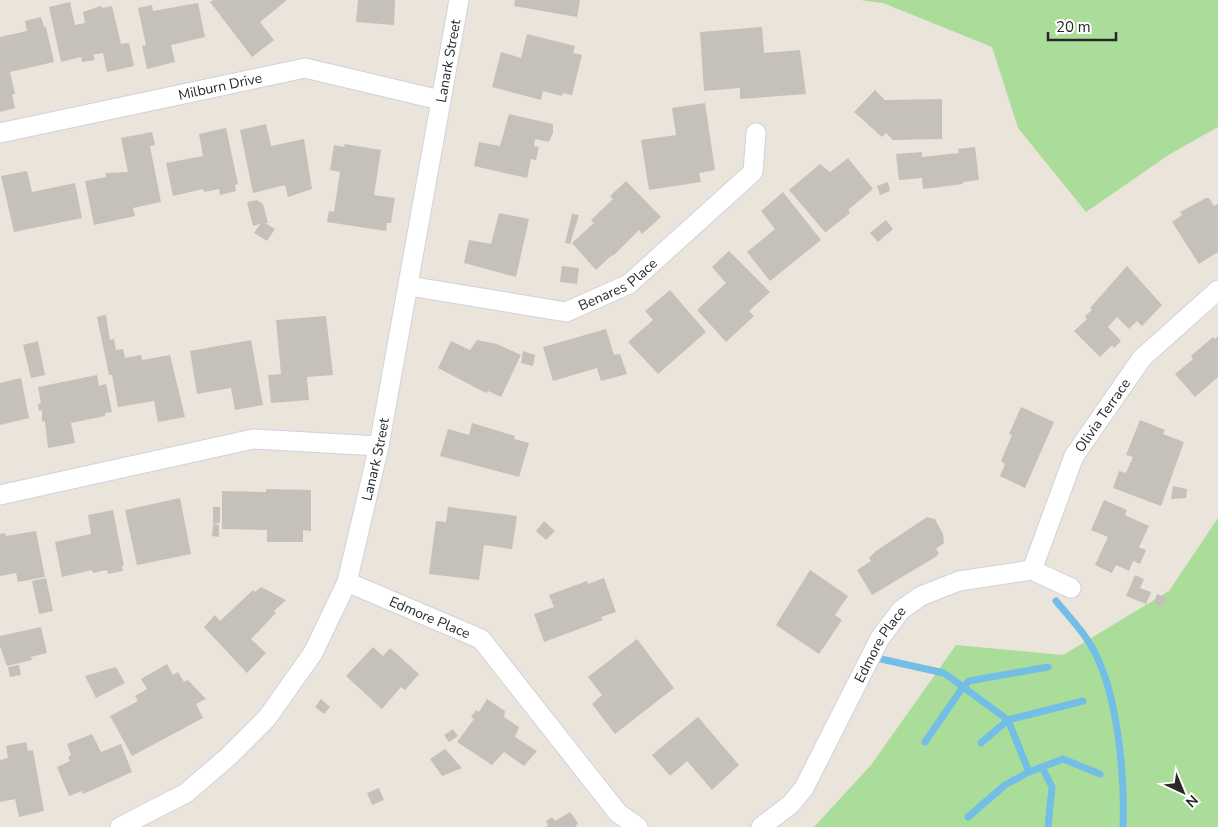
<svg xmlns="http://www.w3.org/2000/svg" width="1218" height="827" viewBox="0 0 1218 827" font-family="'Nunito Sans',sans-serif">
<rect width="100%" height="100%" fill="#eae4da"/>
<g fill="#abdd9a">
<path d="M860,0H1218V127L1170,154L1086,212L1018,128L992,47L883,3Z"/>
<path d="M1218,518V827H814L871,765L956,645L1063,655L1169,591Z"/>
</g>
<g fill="none" stroke-linecap="round" stroke-linejoin="round">
<g stroke="#73bee6" stroke-width="7">
<path d="M1056,601C1071,619 1087,635 1097,657C1118,701 1125,778 1123,827"/>
<path d="M872,657L944,673L1008,720L1029,772"/>
<path d="M925,742L963,687L969,681L1048,667"/>
<path d="M981,743L1008,720L1083,701"/>
<path d="M1042,767L1052,787L1048,827"/>
<path d="M968,817L1005,785L1029,772L1063,759L1100,774"/>
</g>
</g>
<g fill="#c5c1ba">
<path d="M213,0H287L260,22L274,40L252,57L210,2Z"/>
<path d="M358,0H395L394,25L356,22Z"/>
<path d="M515,0H580L577,17L514,6Z"/>
<path d="M70,2L75,25L85,23L83,12L101,6L102,8L112,6L121,44L129,43L134,66L107,72L103,53L93,55L95,60L82,62L81,57L61,62L49,7Z"/>
<path d="M198,3L205,37L171,45L175,62L147,69L142,46L146,45L138,8L152,5L153,11Z"/>
<path d="M41,17L44,27H46L54,62L10,72L15,94H12L15,108L0,112V37L27,31L25,21Z"/>
<path d="M762,27L764,53L800,50L806,94L740,99V88L704,91L700,32Z"/>
<path d="M527,34L575,46L573,53L582,55L572,95L563,93L562,96L543,91L541,100L492,87L501,52L521,58Z"/>
<path d="M875,90L885,100L942,99V139L893,140L886,133L882,137L854,112Z"/>
<path d="M705,103L715,170L699,173L701,182L649,190L641,140L676,135L672,108Z"/>
<path d="M509,114L553,124V133L549,142L535,139L534,146L539,147L536,160L531,159L527,178L474,166L479,142L500,146Z"/>
<path d="M266,124L271,146L304,139L312,189L288,197L285,185L253,193L240,130Z"/>
<path d="M226,128L238,184L235,185L236,191L220,195L219,189L204,192L203,189L173,196L166,163L203,156L199,134Z"/>
<path d="M152,132L155,145L150,146L161,202L133,208L135,216L94,225L85,181L106,177V173L128,172L121,138Z"/>
<path d="M345,144L381,150L374,195L395,198L391,223H387L386,231L327,222L329,211L334,212L340,172L330,170L334,145L344,147Z"/>
<path d="M975,147L979,180L963,182V184L923,189L922,178L899,180L896,154L922,152V157L959,153L958,149Z"/>
<path d="M848,158L873,189L848,210L850,213L826,232L824,231L789,190L820,164L830,172Z"/>
<path d="M27,171L32,192L75,183L82,218L14,232L1,176Z"/>
<path d="M626,181L661,217L642,234L639,230L613,256L612,255L596,270L572,243L594,223L591,220L613,199L610,196Z"/>
<path d="M888,182L890,191L880,195L877,186Z"/>
<path d="M783,192L821,240L770,281L747,252L775,229L761,211Z"/>
<path d="M1206,198H1209L1214,206L1218,204V252L1199,264L1172,222L1182,215L1180,212Z"/>
<path d="M257,200L263,204L268,223H265L275,229L267,241L254,233L260,224L253,226L247,202Z"/>
<path d="M499,213L529,219L516,277L464,263L469,240L491,244Z"/>
<path d="M572,214L579,215L570,244L565,243Z"/>
<path d="M886,220L893,229L878,242L870,233Z"/>
<path d="M729,251L770,292L749,311L754,316L726,342L697,310L726,283L712,267Z"/>
<path d="M562,266L579,268L577,284L560,282Z"/>
<path d="M1127,266L1162,305L1142,326L1137,321L1129,329L1117,317L1108,327L1121,341L1114,348L1112,345L1100,357L1074,331L1087,319L1085,316L1092,310L1090,308Z"/>
<path d="M670,290L706,332L658,374L628,342L653,320L645,311Z"/>
<path d="M106,315L110,340L114,339L116,350L123,349L125,358L141,355L142,360L170,355L185,417L158,422L154,401L118,407L112,375H109L97,317Z"/>
<path d="M326,316L333,375L307,377L309,400L271,403L268,375L281,374L276,320Z"/>
<path d="M606,329L614,355L620,354L627,374L601,381L597,368L553,381L543,347Z"/>
<path d="M1218,336V377L1195,397L1175,374L1193,359L1191,356L1213,337L1215,339Z"/>
<path d="M251,340L263,405L235,410L231,388L197,394L190,351Z"/>
<path d="M477,340L497,344L521,355L501,397L488,391L486,393L438,368L451,341L470,350Z"/>
<path d="M38,341L45,375L31,378L23,345Z"/>
<path d="M523,351L535,355L533,366L521,363Z"/>
<path d="M97,375L99,386L106,384L112,412L105,413V416L71,423L75,443L48,448L45,421L42,422V410L39,411L38,404L41,403L38,387Z"/>
<path d="M21,378L29,418L0,425V383Z"/>
<path d="M1021,407L1054,422L1025,488L1000,476L1005,464L1001,461L1012,435L1009,434Z"/>
<path d="M1140,420L1165,430L1163,434L1184,442L1161,506L1113,488L1119,471L1126,473L1133,457L1126,455Z"/>
<path d="M472,423L515,436L514,439L529,443L519,477L440,456L448,429L469,435Z"/>
<path d="M1173,486L1187,489L1186,498L1171,499Z"/>
<path d="M266,489L311,490V531L303,530V542H267V530L222,529V491L266,492Z"/>
<path d="M180,498L191,554L137,565L125,510Z"/>
<path d="M1104,500L1127,510L1125,515L1149,526L1139,547L1146,550L1140,564L1133,561L1129,571L1116,565L1112,573L1095,565L1108,537L1091,530Z"/>
<path d="M213,507H220V523L213,524Z"/>
<path d="M448,507L517,516L512,549L484,545L479,580L429,574L436,521L446,522Z"/>
<path d="M113,510L124,566H122L123,571L108,574L107,570L93,573L92,570L62,577L55,542L91,534L88,515Z"/>
<path d="M927,517L935,519L943,534L944,543L936,549L939,553L937,556L872,595L857,570L871,561L869,558L876,551Z"/>
<path d="M544,521L555,531L546,540L536,531Z"/>
<path d="M213,524L219,525V537L212,536Z"/>
<path d="M36,531L45,577L18,582L16,573L0,576V534L5,533L6,536Z"/>
<path d="M810,570L848,596L835,615L842,620L819,654L776,625Z"/>
<path d="M1135,575L1144,579L1140,588L1151,592L1146,604L1126,596Z"/>
<path d="M46,578L53,611L39,614L32,581Z"/>
<path d="M604,578L616,612L601,617L603,620L544,642L534,614L554,607L549,595L587,581L588,584Z"/>
<path d="M261,587L286,600L274,611L276,613L251,639L266,653L247,673L204,627L215,615L220,621L253,590L255,592Z"/>
<path d="M1157,594L1167,598L1163,607L1154,603Z"/>
<path d="M41,627L47,653L31,657L32,660L7,666L0,646V636Z"/>
<path d="M637,639L674,688L615,734L592,704L602,695L588,677Z"/>
<path d="M373,647L383,656L390,648L419,674L405,690L401,687L382,709L346,676Z"/>
<path d="M167,664L173,675L178,672L184,682L188,680L206,699L196,704L203,718L132,756L110,716L138,701L135,696L147,689L141,679Z"/>
<path d="M19,665L21,675L10,677L8,667Z"/>
<path d="M116,667L125,683L96,698L85,676Z"/>
<path d="M321,699L330,707L324,714L315,707Z"/>
<path d="M487,699L505,711L504,717L519,727L515,737L537,751L524,766L504,752L492,765L457,742L474,719L471,717L476,710L479,712Z"/>
<path d="M698,717L739,765L712,790L687,761L670,776L652,755Z"/>
<path d="M453,729L458,736L449,742L444,735Z"/>
<path d="M92,734L101,752L121,744L132,772L83,794L82,791L69,796L57,767L70,761L68,757L71,755L67,744Z"/>
<path d="M26,742L28,751L33,750L44,811L19,817L15,799L0,802V760L8,758L6,746Z"/>
<path d="M445,749L462,768L442,776L430,759Z"/>
<path d="M379,788L384,800L372,805L367,793Z"/>
<path d="M570,812L578,823L575,827H546L548,825L546,821L552,817L555,821Z"/>
</g>
<g fill="none" stroke-linecap="round" stroke-linejoin="round">
<defs>
<g id="minor">
<path id="s1" d="M0,133L305,68L440,100"/>
<path id="s2" d="M409,286L566,312L629,284L753,172L756,133"/>
<path d="M0,495L253,439L379,446"/>
<path id="s3" d="M1032,570L1074,456L1142,358L1218,290"/>
<path id="s4" d="M347,582L481,639L618,813L638,827"/>
<path id="s5" d="M120,827L186,793L228,757L267,718L313,653L347,582L379,446L459,0"/>
<path id="s6" d="M761,827L791,804L804,788L880,638L901,610L921,596L959,581L1032,570L1071,588"/>
</g>
</defs>
<use href="#minor" stroke="#d0d1e0" stroke-width="21"/>
<use href="#minor" stroke="#fff" stroke-width="19"/>
</g>
<g text-anchor="middle" stroke-width="4" stroke-linejoin="round" paint-order="stroke">
<g font-size="14" fill="#282828" stroke="#fff">
<text dy="5" stroke="none"><textPath href="#s5" startOffset="874">Lanark Street</textPath></text>
<text dy="5" stroke="none"><textPath href="#s1" startOffset="225">Milburn Drive</textPath></text>
<text dy="5" stroke="none"><textPath href="#s2" startOffset="218">Benares Place</textPath></text>
<text dy="5" stroke="none"><textPath href="#s3" startOffset="171">Olivia Terrace</textPath></text>
<text dy="5" stroke="none"><textPath href="#s5" startOffset="469">Lanark Street</textPath></text>
<text dy="5" stroke="none"><textPath href="#s4" startOffset="90">Edmore Place</textPath></text>
<text dy="5" stroke="none"><textPath href="#s6" startOffset="221">Edmore Place</textPath></text>
</g>
</g>
<g transform="translate(1183 792) rotate(136)" stroke="#ffffff" stroke-width="4" paint-order="stroke">
<path d="M0-4L9 19L0 12L-9 19Z" fill="#282828"/>
<text y="-8" font-size="14" font-weight="bold" text-anchor="middle" fill="#282828">N</text>
</g>
<path d="M1048 32v8h68v-8" fill="none" stroke="#282828" stroke-width="2.5"/>
<text x="1056" y="32" font-size="15" fill="#282828" stroke="#ffffff" stroke-width="4" paint-order="stroke">20 m</text>
</svg>
